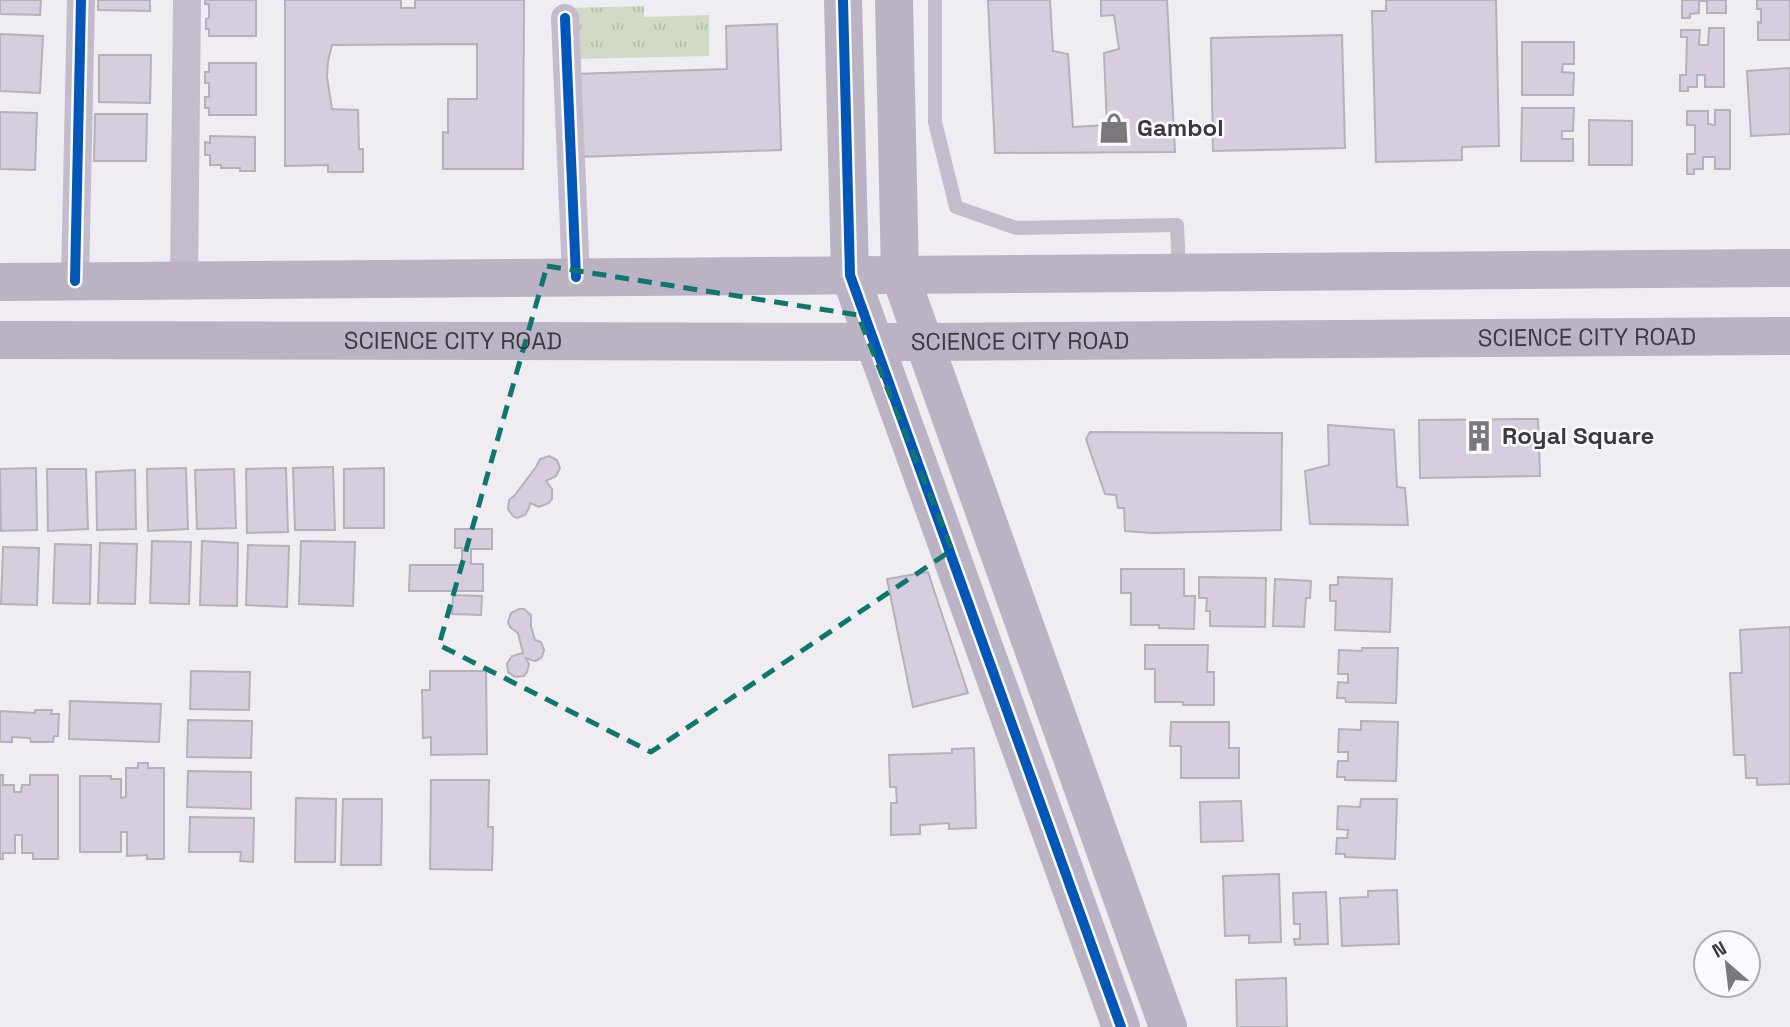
<svg xmlns="http://www.w3.org/2000/svg" width="1790" height="1027" viewBox="0 0 1790 1027" font-family="'Space Grotesk',sans-serif">
<defs>
<pattern id="grass-tufts" width="24" height="20" patternUnits="userSpaceOnUse" patternTransform="scale(1.75)"><rect width="24" height="20" fill="#d2dac5"/><path d="M3 7l-1-3M5 7V3M7 7l1-3M15 17l-1-3M17 17v-4M19 17l1-3" fill="none" stroke="#b5bcaa"/></pattern>
</defs>
<rect width="100%" height="100%" fill="#efecf2"/>
<path fill="url(#grass-tufts)" d="M644,6V17L709,15V56L571,59L570,8Z"/>
<g fill="#d6cede" stroke="#b4b2b7" stroke-width="2">
<path d="M0,0H41L40,15L0,14Z"/>
<path d="M98,0H150V11L98,10Z"/>
<path d="M205,0H256V36H209V29H206V19L209,18V4H205Z"/>
<path d="M285,0H401V8H415V0H524L523,169H443V132L448,133V99H477V44L332,45L328,61L327,77L332,109L358,110L359,149H363V172H328V165L285,166Z"/>
<path d="M988,0H1050L1053,51L1068,54L1073,127L1107,125L1104,53L1119,49L1114,15L1101,16V0H1167L1175,152L995,153Z"/>
<path d="M1386,0H1496L1499,146L1462,147V160L1376,162L1372,11H1386Z"/>
<path d="M1682,0H1726V13H1707V1H1699V13L1690,14V18H1682Z"/>
<path d="M1757,0H1790V40H1758V22L1761,23V9H1757Z"/>
<path d="M777,24L781,150L578,157L575,74L727,69L726,26Z"/>
<path d="M1709,28H1724V87H1705V75H1697V87H1688V91H1680V75H1686L1687,37H1681V30H1700L1699,45H1708Z"/>
<path d="M0,34L43,36L40,93L0,91Z"/>
<path d="M1342,35L1345,148L1213,151L1211,38Z"/>
<path d="M1522,42H1574V64H1563L1562,72L1574,73L1573,95H1522Z"/>
<path d="M99,55H151L150,103L99,102Z"/>
<path d="M209,63H256V115H209V108H205V97H209V83H205V72H209Z"/>
<path d="M1790,68V134L1751,136L1747,71Z"/>
<path d="M1522,108H1574L1573,131H1562V139H1573V161H1521Z"/>
<path d="M1715,110H1730V169H1715V157H1703V169H1694V174H1687V154H1695V125H1687V111H1708V124L1715,125Z"/>
<path d="M0,112L37,113L35,170L0,169Z"/>
<path d="M95,114H147L146,161H94Z"/>
<path d="M1589,120L1632,121V165H1589Z"/>
<path d="M210,136L255,137V171H240V168H221V165H210V155H205V142L210,143Z"/>
<path d="M1538,419L1540,476L1420,478L1419,420Z"/>
<path d="M1328,425L1394,430L1397,487L1405,488L1408,525L1310,524L1305,471L1329,465Z"/>
<path d="M1090,432L1282,433L1281,530L1152,533L1125,531L1124,508H1118L1116,495L1105,494L1086,439Z"/>
<path d="M549,456L557,460L560,468L556,476L546,481L552,489V499L549,503L539,507L530,503L529,508L525,515L517,518L513,516L508,509L509,500L514,496L536,467L540,459Z"/>
<path d="M333,467L335,530H295L293,468Z"/>
<path d="M36,468L37,530L1,531L0,469Z"/>
<path d="M186,468L188,529L148,531L147,469Z"/>
<path d="M286,468L288,532L247,533L246,469Z"/>
<path d="M384,468V528H344V469Z"/>
<path d="M47,469H86L88,529L48,531Z"/>
<path d="M234,469L236,528L197,529L195,470Z"/>
<path d="M135,470L136,529L97,530L96,472Z"/>
<path d="M455,529H492V549H471V564H483V591H409L410,565H462V548H455Z"/>
<path d="M152,541L191,542L189,604L150,603Z"/>
<path d="M202,541L238,543L237,606L200,605Z"/>
<path d="M301,541L355,542L353,606L299,604Z"/>
<path d="M100,543L137,544L135,604L98,603Z"/>
<path d="M55,544L91,545L90,604L53,603Z"/>
<path d="M248,545L289,546L287,607L246,605Z"/>
<path d="M3,547L39,548L37,605L1,604Z"/>
<path d="M1121,569H1184V596H1195L1194,629L1159,628V625H1131V593H1121Z"/>
<path d="M928,572L968,693L913,707L887,579Z"/>
<path d="M1199,577L1266,578L1265,627L1210,626V611H1206L1207,598H1199Z"/>
<path d="M1338,577L1392,579L1390,632L1335,630L1336,601H1330V585H1338Z"/>
<path d="M1275,579L1311,581L1310,598H1306L1304,627L1273,626Z"/>
<path d="M453,595L482,596L481,615L452,614Z"/>
<path d="M519,609H524L531,615V626L535,640L541,642L544,650L542,657L538,660L534,661L526,658L529,664L527,672L524,676L515,677L508,672L507,664L512,656L523,653L518,633L510,627L508,622L511,613Z"/>
<path d="M1790,627V784L1757,785V778H1746L1745,755H1734L1730,673H1742L1740,630Z"/>
<path d="M1145,645H1208L1207,672H1214V705H1183V702H1155V669H1145Z"/>
<path d="M1362,648H1398L1396,703L1346,702L1345,698H1337L1338,682L1348,683V674H1338L1339,650L1362,651Z"/>
<path d="M191,671L250,672L249,710L190,709Z"/>
<path d="M430,671H486L487,754L431,755V737L423,738L422,690H430Z"/>
<path d="M70,701L161,704L159,742L69,739Z"/>
<path d="M35,710H52L51,714H59L58,736H54L53,742H31L30,738L12,737V742H0V711L35,713Z"/>
<path d="M188,720L252,721L251,758L187,757Z"/>
<path d="M1361,721L1398,722L1396,781L1345,780V777H1337L1338,761H1348V752H1338L1339,729L1361,730Z"/>
<path d="M1171,722H1229V748H1239V778H1181V746H1170Z"/>
<path d="M974,748L976,828L949,829V823L920,825V834L891,835V803H897L896,787H890L889,755L952,753V749Z"/>
<path d="M138,763H148V768H164V859H147V855L127,856V832H121V852H80V776H111V779H121V798L126,797V768H138Z"/>
<path d="M188,771L251,772V809L187,807Z"/>
<path d="M0,775H3V785H14V792H21L22,785H30V775H58V859H33V853H22V835H15V853H3V859H0Z"/>
<path d="M431,780H489L488,827H493L492,870L430,869Z"/>
<path d="M296,798L336,799L335,862H295Z"/>
<path d="M343,799H382L381,865H341Z"/>
<path d="M1361,799H1397L1395,859L1345,857V854H1336L1337,838H1347L1348,830L1337,829L1338,806L1360,807Z"/>
<path d="M1241,801L1243,841L1201,842L1200,802Z"/>
<path d="M190,817L254,818L253,862L240,861L241,852H189Z"/>
<path d="M1279,874L1281,942L1249,943V935L1225,936L1223,876Z"/>
<path d="M1397,890L1399,944L1342,946L1340,898L1368,897V891Z"/>
<path d="M1326,892L1328,944L1295,945L1294,939H1300V924H1294L1293,893Z"/>
<path d="M1286,978L1287,1027H1237L1236,980Z"/>
</g>
<g fill="none" stroke-linecap="round" stroke-linejoin="round">
<path stroke="#c4bccc" stroke-width="14" d="M935,0V122L956,207L1016,228L1177,225L1179,271"/>
<g stroke="#c4bccc" stroke-width="28">
<path d="M565,18L576,277"/>
<path d="M75,281L81,0"/>
<path d="M184,281L187,0"/>
</g>
<g stroke="#bbb2c4" stroke-width="38">
<path d="M843,0L850,275L1121,1027"/>
<path d="M894,0L900,275L1168,1027"/>
<path d="M0,282L1790,268"/>
<path id="s1" d="M0,340L925,342L1790,336"/>
</g>
<defs>
<g id="cycleway">
<path d="M843,0L850,275L1121,1027"/>
<path d="M565,18L576,277"/>
<path d="M75,281L81,0"/>
</g>
</defs>
<use href="#cycleway" stroke="#fcf9ff" stroke-width="15"/>
<use href="#cycleway" stroke="#0057b8" stroke-width="10"/>
</g>
<path fill="none" stroke="#0f766e" stroke-width="5" stroke-dasharray="14 9" stroke-linejoin="round" d="M547,266L858,315L952,550L651,752L439,645Z"/>
<defs>
<symbol id="shop-bare" viewBox="-9 -9 18 18"><path d="M-5-2.5h2.3a2.7 3.5 0 0 1 5.4 0H5L5.5 6h-11ZM-1.5-2.5h3a1.5 2.3 0 0 0-3 0Z" fill="#7b787d" stroke="#fcf9ff" stroke-width="2.5" paint-order="stroke"/></symbol>
<symbol id="building-bare" viewBox="-9 -9 18 18"><path d="M-4-6H4V6H1V3H-1V6H-4ZM-2.5-4.3h1.7v1.8h-1.7ZM.8-4.3h1.7v1.8H.8ZM-2.5-1h1.7V.8h-1.7ZM.8-1h1.7V.8H.8Z" fill="#7b787d" stroke="#fcf9ff" stroke-width="2.5" paint-order="stroke"/></symbol>
</defs>
<g fill-rule="evenodd">
<use href="#shop-bare" x="1092" y="106" width="44" height="44"/>
<use href="#building-bare" x="1457" y="414" width="44" height="44"/>
</g>
<g text-anchor="middle" stroke-width="5" stroke-linejoin="round" paint-order="stroke">
<g font-size="24" font-weight="bold" fill="#3c3a3e" stroke="#fcf9ff" text-anchor="start">
<text x="1137" y="136">Gambol</text>
<text x="1502" y="444">Royal Square</text>
</g>
<g font-size="24" fill="#3c3a3e" stroke="#fcf9ff">
<text dy="8" stroke="none"><textPath href="#s1" startOffset="1587">SCIENCE CITY ROAD</textPath></text>
<text dy="8" stroke="none"><textPath href="#s1" startOffset="453">SCIENCE CITY ROAD</textPath></text>
<text dy="8" stroke="none"><textPath href="#s1" startOffset="1020">SCIENCE CITY ROAD</textPath></text>
</g>
</g>
<g transform="translate(1727 964) rotate(332)"><circle r="33" fill="#fcf9ff" stroke="#afadb2" stroke-width="2"/>
<path d="M0-5L12 26L0 18L-12 26Z" fill="#7b787d"/>
<text y="-10" font-size="19" font-weight="bold" text-anchor="middle" fill="#3c3a3e">N</text>
</g>
</svg>
